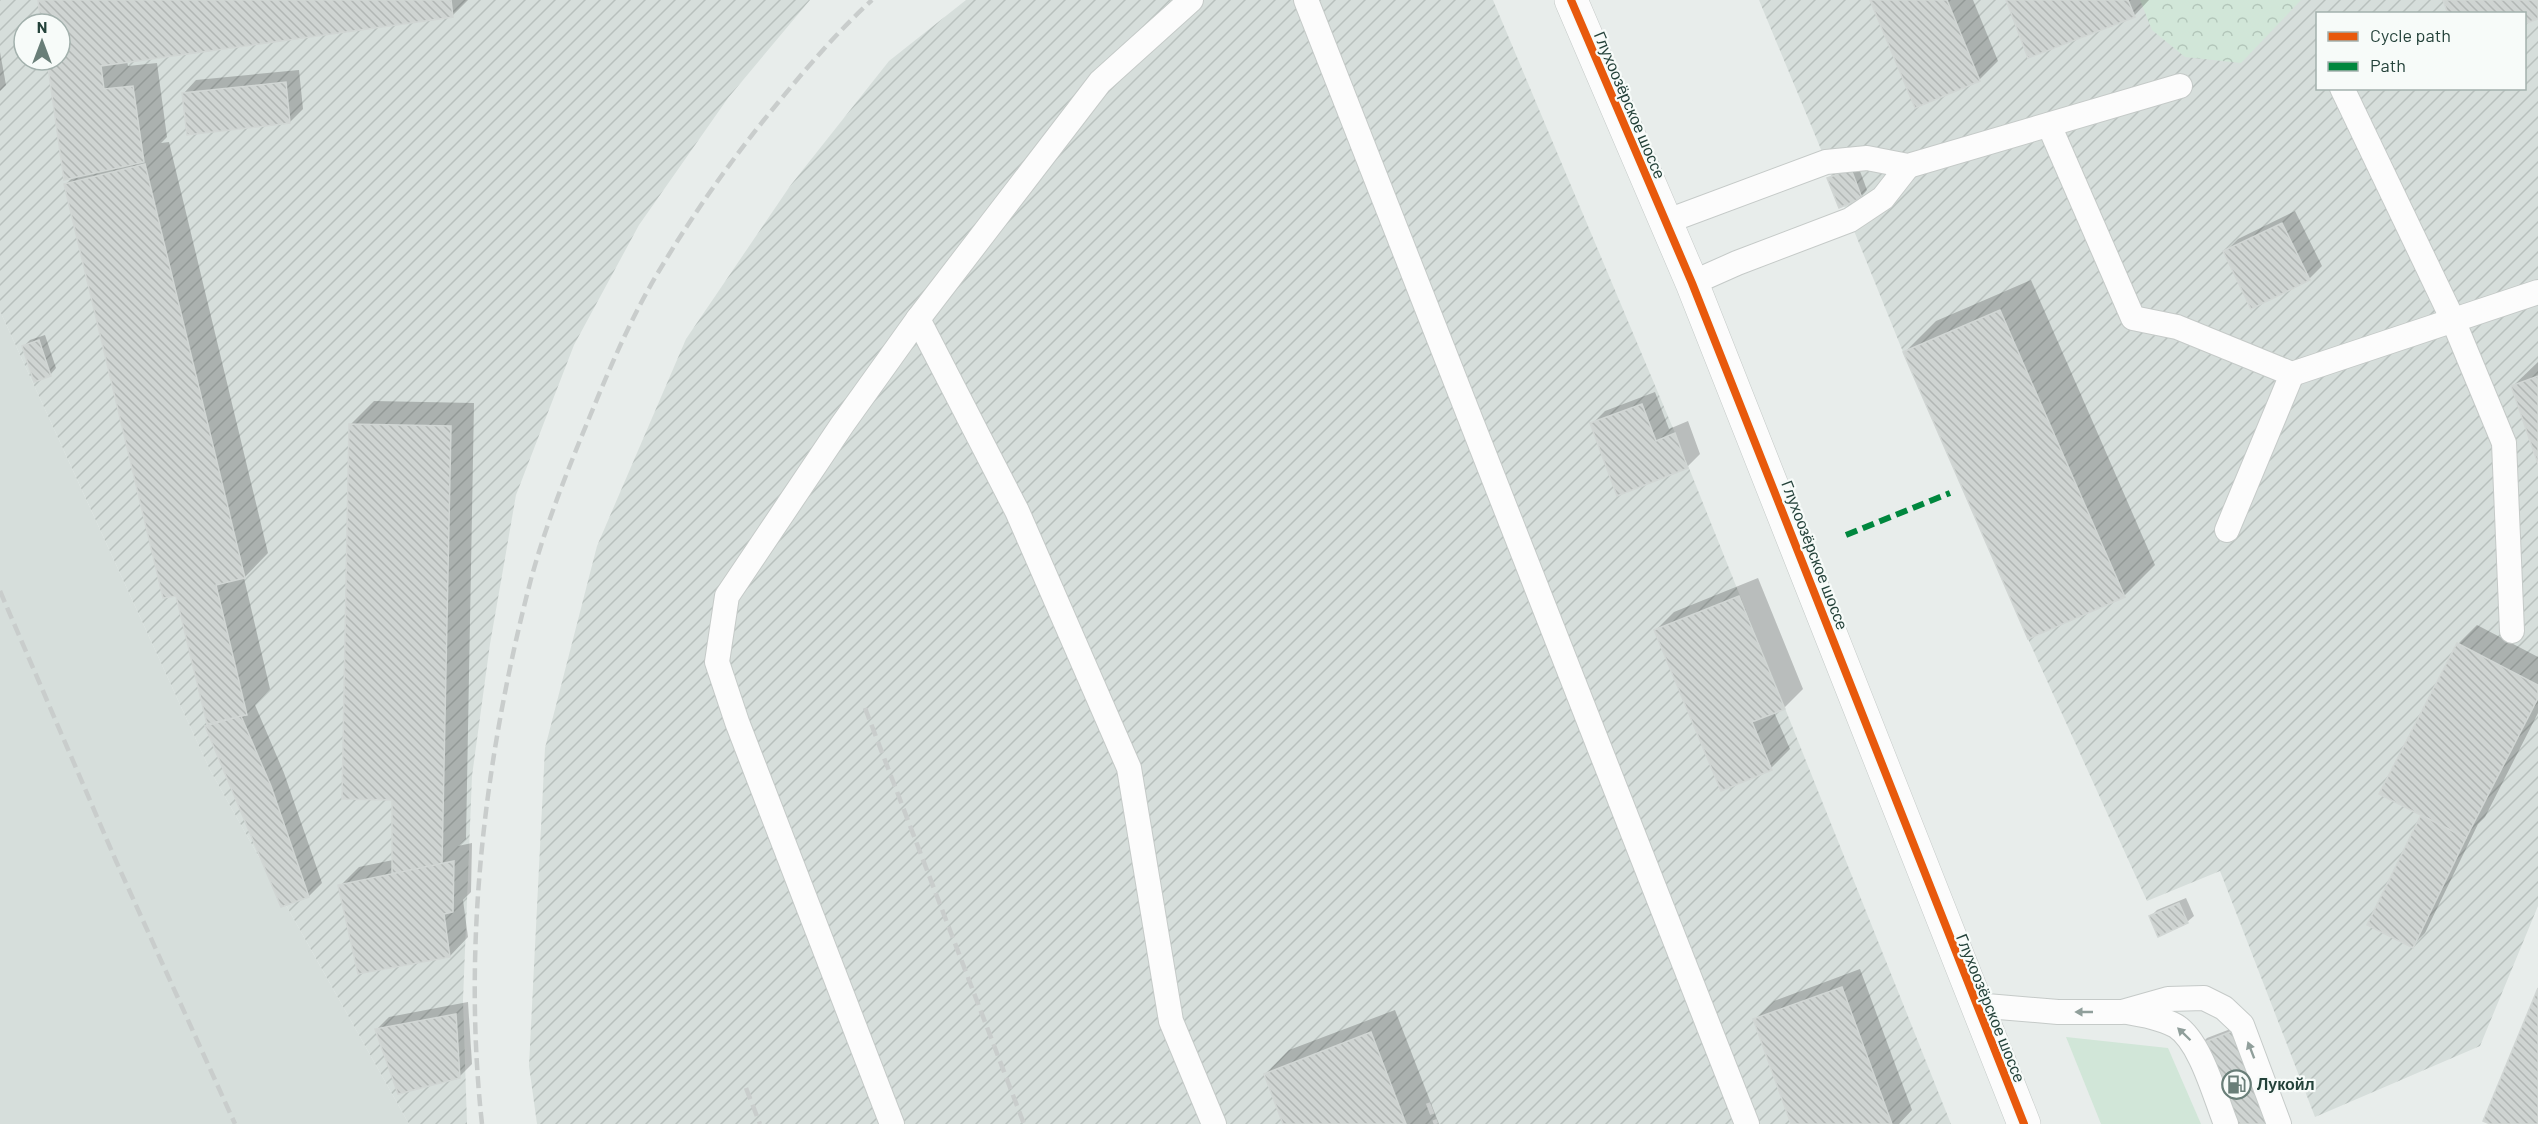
<svg xmlns="http://www.w3.org/2000/svg" width="2538" height="1124" viewBox="0 0 2538 1124" font-family="Barlow,sans-serif">
<defs>
<pattern id="industrial-furrows" width="10" height="10" patternUnits="userSpaceOnUse" patternTransform="scale(1.5)"><rect width="10" height="10" fill="#d6dedb"/><path d="M-1 1l2-2M0 10L10 0M9 11l2-2" fill="none" stroke="#b8c0bd"/></pattern>
<pattern id="forest-crowns" width="20" height="18" patternUnits="userSpaceOnUse" patternTransform="scale(1.5)"><rect width="20" height="18" fill="#d1e6d8"/><path d="M2 6a3 3 0 1 1 6 0M12 15a3 3 0 1 1 6 0" fill="none" stroke="#b3c6ba"/></pattern>
<pattern id="building-back-hatch" width="6" height="6" patternUnits="userSpaceOnUse" patternTransform="scale(1.5)"><rect width="6" height="6" fill="#cfd4d2"/><path d="M-1 5l2 2M0 0l6 6M5-1l2 2" fill="none" stroke="#b2b7b5"/></pattern>
</defs>
<rect width="100%" height="100%" fill="#e8edeb"/>
<path fill="#d6dedb" d="M0,311L210,770L409,1124H0Z"/>
<g fill="url(#industrial-furrows)" fill-rule="evenodd">
<path d="M0,0H810L728,98L639,225L574,345L516,495L490,644L472,776L463,1000L467,1124H409L210,770L0,311ZM24,24H60V60H24Z"/>
<path d="M966,0H1493L1675,433L1951,1124H537L529,1066L545,748L597,546L686,339L790,186L889,61Z"/>
<path d="M1759,0H2538V906L2480,1046L2315,1117L2220,871L2147,901L2028,639L1903,352L1844,206L1839,208L1827,178L1832,176ZM2318,14H2524V88H2318Z"/>
</g>
<path fill="#d1e6d8" d="M2066,1037L2168,1048L2201,1124H2101Z"/>
<path fill="url(#forest-crowns)" d="M2140,0H2301L2241,63L2185,57L2152,30Z"/>
<g fill="#0003">
<path d="M39,0H468L452,16L127,61L128,66L157,63L167,137L161,143L169,142L268,553L244,578L270,689L255,705L284,773L322,883L309,896L282,905L206,727L208,724L177,594L66,184L73,177L48,60H60V24H43Z"/>
<path d="M1872,0H1973L1998,61L1979,80Z"/>
<path d="M2007,0H2149L2134,16Z"/>
<path d="M0,52L6,85L0,91Z"/>
<path d="M299,70L303,109L290,122L184,93L196,80Z"/>
<path d="M1857,163L1867,190L1861,197L1829,178L1835,172Z"/>
<path d="M2295,211L2322,266L2309,279L2225,252L2238,239Z"/>
<path d="M2031,280L2155,565L2124,596L1905,352L1936,321Z"/>
<path d="M45,335L56,368L50,375L24,346L30,340Z"/>
<path d="M2538,362V459L2513,386Z"/>
<path d="M1655,392L1669,429L1688,421L1700,454L1687,467L1592,424L1605,411Z"/>
<path d="M374,401L474,403L466,839L458,846L472,843L471,892L463,900L468,937L450,956L340,886L359,867L393,860V799L350,425Z"/>
<path d="M1758,578L1803,689L1784,708L1774,712L1790,749L1771,768L1655,631L1674,612Z"/>
<path d="M2477,625L2538,657V713L2485,817L2478,824L2425,933L2412,946L2423,816L2458,644Z"/>
<path d="M2186,898L2194,916L2187,922L2151,916L2157,910Z"/>
<path d="M1860,969L1912,1110L1899,1124H1793L1755,1020L1774,1001Z"/>
<path d="M468,1002L472,1064L459,1077L377,1029L389,1017Z"/>
<path d="M1395,1010L1439,1124H1285L1266,1074L1289,1050Z"/>
<path d="M2241,1025L2281,1124L2201,1044L2207,1038Z"/>
</g>
<g fill="url(#building-back-hatch)" stroke="#d1d6d4" stroke-width="1.5">
<path d="M38,0H451L453,17L101,66L104,89L133,86L144,162L64,180L47,60H60V24H41Z"/>
<path d="M1870,0H1947L1980,81L1915,108Z"/>
<path d="M2006,0H2128L2135,17L2028,58Z"/>
<path d="M2443,0H2538V19L2524,24V14H2448Z"/>
<path d="M286,82L290,123L187,135L182,93Z"/>
<path d="M145,164L245,578L216,585L247,715L207,724L176,596L163,598L64,184Z"/>
<path d="M1851,169L1862,198L1839,208L1827,178Z"/>
<path d="M2282,223L2310,280L2251,309L2223,251Z"/>
<path d="M2000,310L2125,597L2028,639L1903,352Z"/>
<path d="M39,340L51,376L34,382L22,346Z"/>
<path d="M2538,376V464L2511,386Z"/>
<path d="M1642,404L1656,441L1675,433L1688,468L1617,496L1590,423Z"/>
<path d="M349,424L451,426L442,864L392,874V800L342,799Z"/>
<path d="M1739,596L1785,709L1752,722L1772,770L1721,791L1654,630Z"/>
<path d="M2457,643L2538,685V698L2466,838L2379,794Z"/>
<path d="M241,716L271,786L309,897L281,907L205,726Z"/>
<path d="M2421,815L2466,838L2413,948L2367,925Z"/>
<path d="M454,861L453,912L444,914L450,957L358,974L338,885Z"/>
<path d="M2179,903L2188,923L2158,937L2149,916Z"/>
<path d="M1842,987L1892,1124H1791L1753,1019Z"/>
<path d="M2538,988V1124H2490L2483,1121Z"/>
<path d="M456,1014L460,1078L398,1094L375,1029Z"/>
<path d="M2235,1030L2272,1124H2231L2200,1044Z"/>
<path d="M1371,1032L1406,1124H1283L1264,1074Z"/>
</g>
<g fill="none" stroke-linecap="round" stroke-linejoin="round">
<defs>
<g id="service">
<path d="M1306,0L1747,1124"/>
<path d="M2342,88L2453,320L2504,443L2512,631"/>
<path d="M2049,125L2133,318L2177,327L2292,374L2538,292"/>
<path d="M1665,222L1826,162L1867,158L1908,166L2180,86"/>
<path d="M1692,283L1737,263L1850,220L1883,198L1908,166"/>
<path d="M918,319L1017,511L1129,768L1171,1021L1214,1124"/>
<path d="M2227,530L2292,374"/>
<path d="M1975,1005L2058,1012H2122L2168,999L2204,998L2224,1008L2242,1025L2279,1124"/>
<path d="M2127,1012C2144,1015 2161,1018 2176,1026C2201,1042 2215,1097 2226,1124"/>
<path d="M892,1124L737,722L717,662L727,596L842,425L918,319L1100,82L1191,0"/>
</g>
<path id="tertiary" d="M1571,0L1692,283L2024,1124"/>
</defs>
<use href="#service" stroke="#c5cac8" stroke-width="26"/>
<use href="#tertiary" stroke="#c5cac8" stroke-width="34"/>
<use href="#service" stroke="#fcfcfc" stroke-width="24"/>
<use href="#tertiary" stroke="#fcfcfc" stroke-width="33"/>
<g stroke="#c9cdcc" stroke-width="4.5" stroke-dasharray="12 6" stroke-linecap="butt">
<path d="M0,591L116,861L235,1124"/>
<path d="M865,708L1024,1124"/>
<path d="M746,1088L760,1124"/>
<path d="M1428,1103L1436,1124"/>
<path d="M482,1124C462,943 485,755 531,579C546,524 568,469 590,416C611,365 633,313 662,266C695,211 732,159 772,110C803,72 836,33 872,0"/>
</g>
<path stroke="#00873e" stroke-width="6" stroke-dasharray="12 6" stroke-linecap="butt" d="M1846,535L1950,493"/>
<defs>
<path id="cycleway" d="M1571,0L1692,283L2024,1124"/>
</defs>
<use href="#cycleway" stroke="#f7fbf9" stroke-width="11"/>
<use href="#cycleway" stroke="#e8590c" stroke-width="8"/>
</g>
<defs><path id="oneway-solid" d="M-6-.8H1V-3.2L6.5 0L1 3.2V.8H-6Z" transform="scale(1.5)"/></defs>
<g fill="#909f9b">
<use href="#oneway-solid" transform="translate(2084 1012) rotate(180)"/>
<use href="#oneway-solid" transform="translate(2184 1034) rotate(-136)"/>
<use href="#oneway-solid" transform="translate(2251 1050) rotate(-111)"/>
</g>
<defs>
<symbol id="fuel-ring" viewBox="-11 -11 22 22"><circle r="9.5" fill="#f7fbf9" stroke="#697e78" stroke-width="1.5"/><path d="M-5.5-6h7V0h2V4h1.3V-2.5L3-4.5l.8-.8L6-3V5H2.5V1h-1V6h-7ZM-4.2-4.7v3.2H.2V-4.7Z" fill="#697e78"/></symbol>
</defs>
<g fill-rule="evenodd">
<use href="#fuel-ring" x="2220" y="1068" width="33" height="33"/>
</g>
<g text-anchor="middle" stroke-width="4.5" stroke-linejoin="round" paint-order="stroke">
<g font-size="16" fill="#24423a" stroke="#f7fbf9">
<text transform="translate(1630 105) rotate(67)" y="6">Глухоозёрское шоссе</text>
<text transform="translate(1815 555) rotate(69)" y="6">Глухоозёрское шоссе</text>
<text transform="translate(1991 1008) rotate(68)" y="6">Глухоозёрское шоссе</text>
</g>
<g font-size="16" font-weight="bold" fill="#24423a" stroke="#f7fbf9" text-anchor="start">
<text x="2257" y="1090">Лукойл</text>
</g>
</g>
<rect x="2316" y="12" width="210" height="78" fill="#f7fbf9" stroke="#a3b1ad" stroke-width="1.5"/>
<rect x="2328" y="32" width="30" height="9" fill="#e8590c" stroke="#a3b1ad" stroke-width="1.5"/>
<text x="2370" y="42" font-size="18" fill="#24423a">Cycle path</text>
<rect x="2328" y="62" width="30" height="9" fill="#00873e" stroke="#a3b1ad" stroke-width="1.5"/>
<text x="2370" y="72" font-size="18" fill="#24423a">Path</text>
<g transform="translate(42 42)"><circle r="28" fill="#f7fbf9" stroke="#a3b1ad" stroke-width="1.5"/>
<path d="M0-4.5L10 22L0 15L-10 22Z" fill="#697e78"/>
<text y="-9" font-size="16" font-weight="bold" text-anchor="middle" fill="#24423a">N</text>
</g>
</svg>
